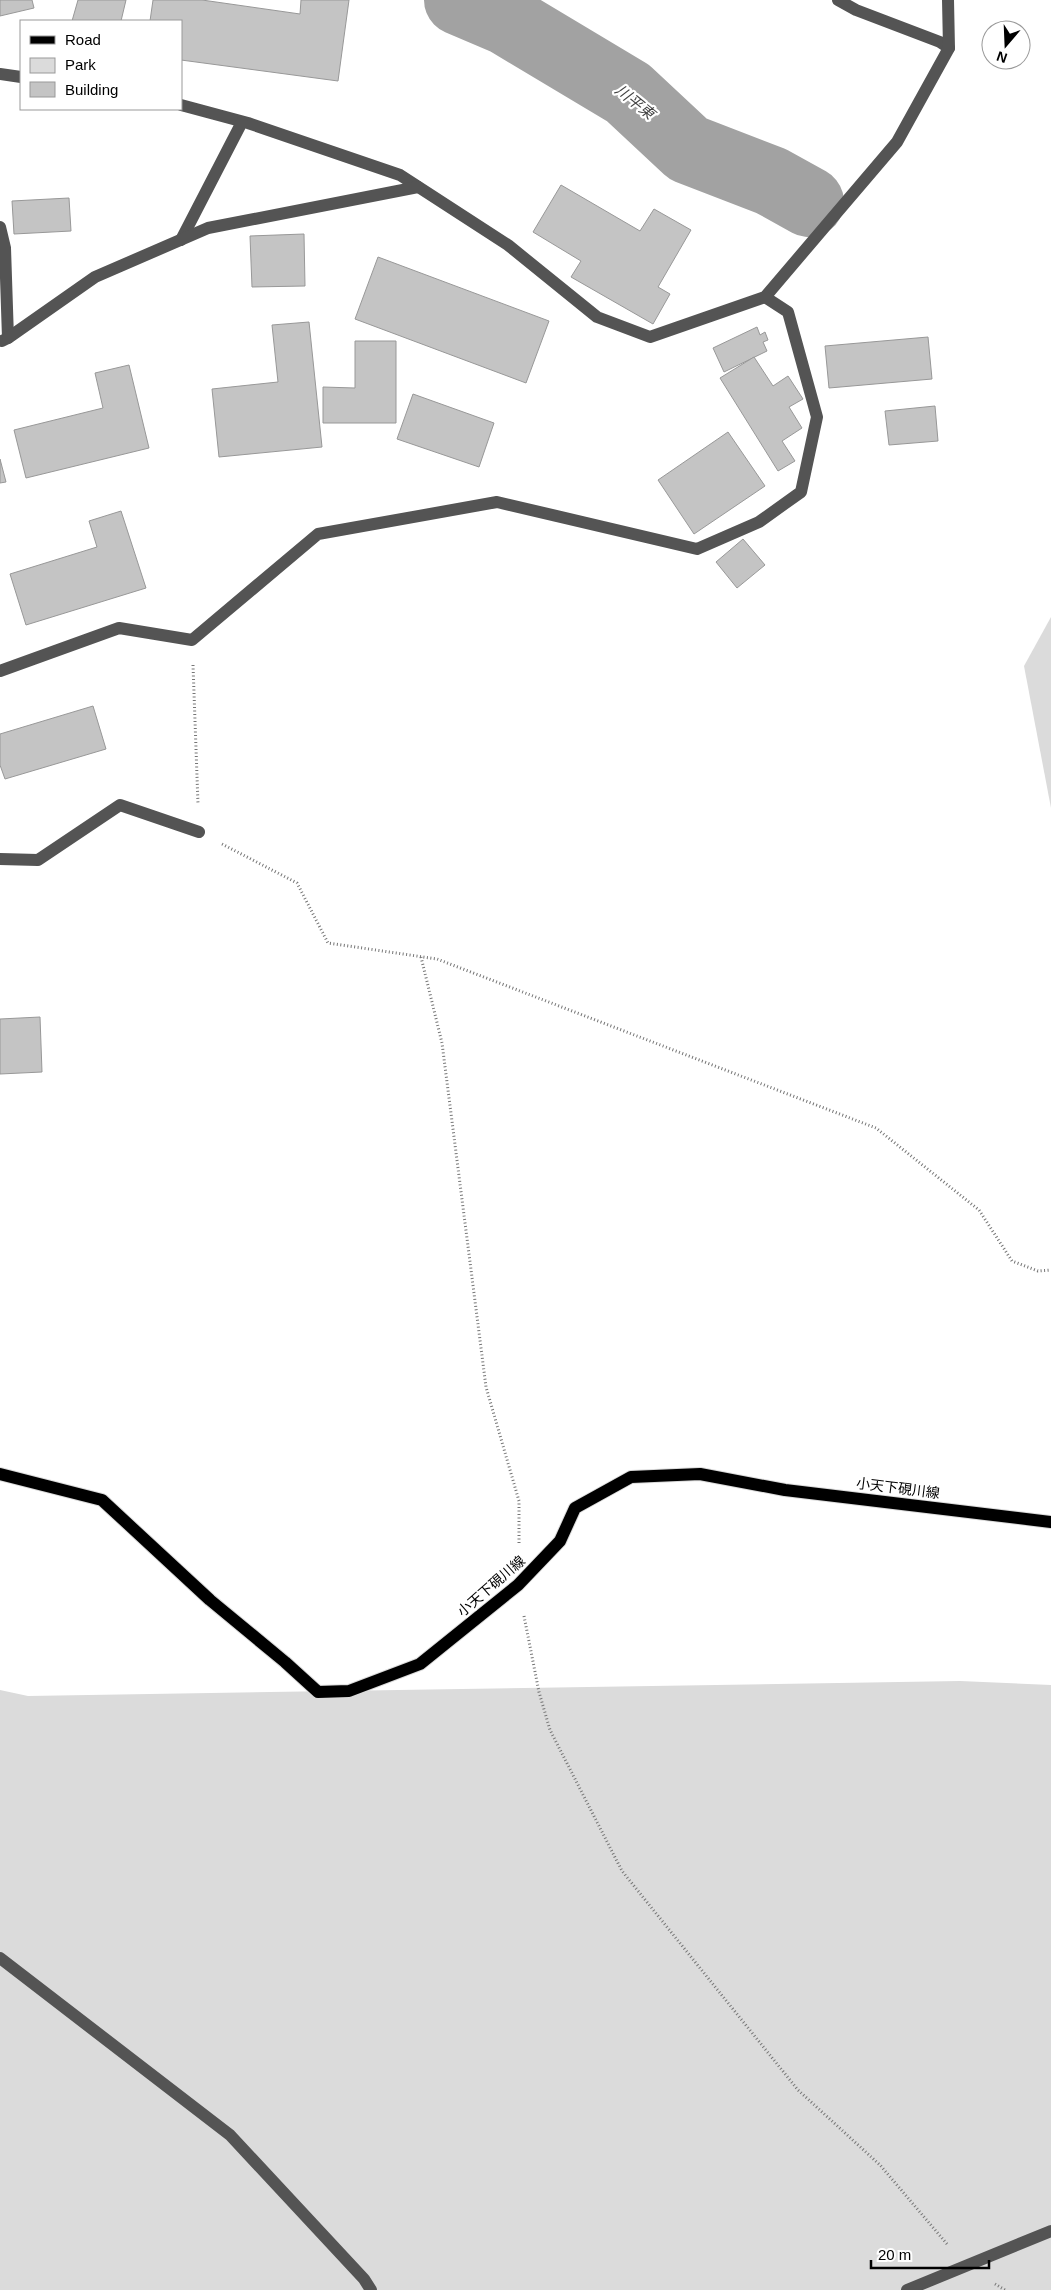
<svg xmlns="http://www.w3.org/2000/svg" width="1051" height="2290" viewBox="0 0 1051 2290" font-family="Helvetica,'Noto Sans JP',sans-serif">
<rect width="100%" height="100%" fill="#fff"/>
<g fill="#dbdbdb">
<path d="M1051,617V808L1024,666Z"/>
<path d="M960,1681L1051,1685V2290H0V1690L28,1696Z"/>
</g>
<g fill="none" stroke-linecap="round" stroke-linejoin="round">
<path stroke="#a2a2a2" stroke-width="70" d="M459,0L506,20L628,93L688,149L771,181L809,202"/>
</g>
<g fill="#c4c4c4" stroke="#989898">
<path d="M0,0H32L34,8L0,16Z"/>
<path d="M78,0H126L121,21H72Z"/>
<path d="M153,0H202L300,14L301,0H349L338,81L181,60V21H150Z"/>
<path d="M561,185L640,231L654,209L691,230L658,287L670,294L653,324L571,277L581,261L533,232Z"/>
<path d="M69,198L71,231L14,234L12,201Z"/>
<path d="M304,234L305,286L252,287L250,236Z"/>
<path d="M378,257L549,321L526,383L355,319Z"/>
<path d="M309,322L322,447L219,457L212,389L278,382L272,325Z"/>
<path d="M757,327L760,335L765,332L768,340L763,342L767,351L724,372L713,348Z"/>
<path d="M928,337L932,379L829,388L825,346Z"/>
<path d="M355,341H396V423H323V387L355,388Z"/>
<path d="M754,357L773,386L788,376L803,399L789,407L802,428L782,441L795,461L778,471L720,378Z"/>
<path d="M129,365L149,448L26,478L14,430L103,408L95,373Z"/>
<path d="M413,394L494,423L479,467L397,439Z"/>
<path d="M935,406L938,441L889,445L885,411Z"/>
<path d="M728,432L765,486L694,534L658,480Z"/>
<path d="M0,459L6,482L0,483Z"/>
<path d="M121,511L146,588L26,625L10,574L97,547L89,521Z"/>
<path d="M743,539L765,565L737,588L716,562Z"/>
<path d="M93,706L106,749L5,779L0,765V734Z"/>
<path d="M40,1017L42,1072L0,1074V1019Z"/>
</g>
<g fill="none" stroke-linecap="round" stroke-linejoin="round">
<defs>
<path id="major" d="M0,1474L102,1500L210,1600L285,1662L318,1692L349,1691L420,1664L518,1585L560,1541L575,1508L631,1477L700,1474L785,1490L1051,1522"/>
</defs>
<use href="#major" stroke="#dbdbdb" stroke-width="14"/>
<g stroke="#767676" stroke-width="3" stroke-dasharray="1 2.5" stroke-linecap="butt">
<path d="M193,665L198,804"/>
<path d="M222,844L297,883L328,943L437,959L876,1128L979,1210L1012,1261L1038,1271L1051,1270"/>
<path d="M421,957L442,1043L486,1387L519,1501V1545"/>
<path d="M524,1616L539,1692L550,1730L622,1871L798,2090L880,2165L947,2244"/>
<path d="M995,2284L1005,2290"/>
</g>
<g stroke="#545454" stroke-width="12">
<path d="M838,0L856,10L940,42L949,48"/>
<path d="M0,74L21,77"/>
<path d="M181,105L248,123L400,175L508,245L597,317L650,337L765,297L897,142L949,48L948,0"/>
<path d="M0,227L5,248L8,338L2,341"/>
<path d="M181,240L242,122"/>
<path d="M8,338L95,277L208,228L418,187"/>
<path d="M0,671L119,628L192,640L318,534L497,502L697,549L759,522L801,492L817,417L788,312L765,297"/>
<path d="M0,859L38,860L120,805L199,832"/>
<path d="M0,1958L230,2135L364,2279L371,2290"/>
<path d="M907,2290L1051,2231"/>
</g>
<use href="#major" stroke="#000" stroke-width="12"/>
</g>
<g text-anchor="middle" stroke-width="4.5" stroke-linejoin="round" paint-order="stroke">
<g font-size="14" fill="#000" stroke="#fff">
<text transform="translate(898 1488) rotate(7)" y="5">小天下硯川線</text>
<text transform="translate(491 1586) rotate(-41)" y="5">小天下硯川線</text>
</g>
<g font-size="15" font-style="italic" fill="#434343" stroke="#fff">
<text transform="translate(635 102) rotate(39)" y="5">川平東</text>
</g>
</g>
<rect x="20" y="20" width="162" height="90" fill="#ffffff" stroke="#999999"/>
<rect x="30" y="36" width="25" height="8" fill="#000000" stroke="#999999"/>
<text x="65" y="45" font-size="15" fill="#000000">Road</text>
<rect x="30" y="58" width="25" height="15" fill="#dbdbdb" stroke="#999999"/>
<text x="65" y="70" font-size="15" fill="#000000">Park</text>
<rect x="30" y="82" width="25" height="15" fill="#c4c4c4" stroke="#999999"/>
<text x="65" y="95" font-size="15" fill="#000000">Building</text>
<g transform="translate(1006 45) rotate(199)"><circle r="24" fill="#ffffff" stroke="#999999"/>
<path d="M0-4L9 19L0 12L-9 19Z" fill="#000000"/>
<text y="-8" font-size="14" font-weight="bold" text-anchor="middle" fill="#000000">N</text>
</g>
<path d="M871 2260v8h118v-8" fill="none" stroke="#000000" stroke-width="2.5"/>
<text x="878" y="2260" font-size="15" fill="#000000" stroke="#ffffff" stroke-width="4" paint-order="stroke">20 m</text>
</svg>
